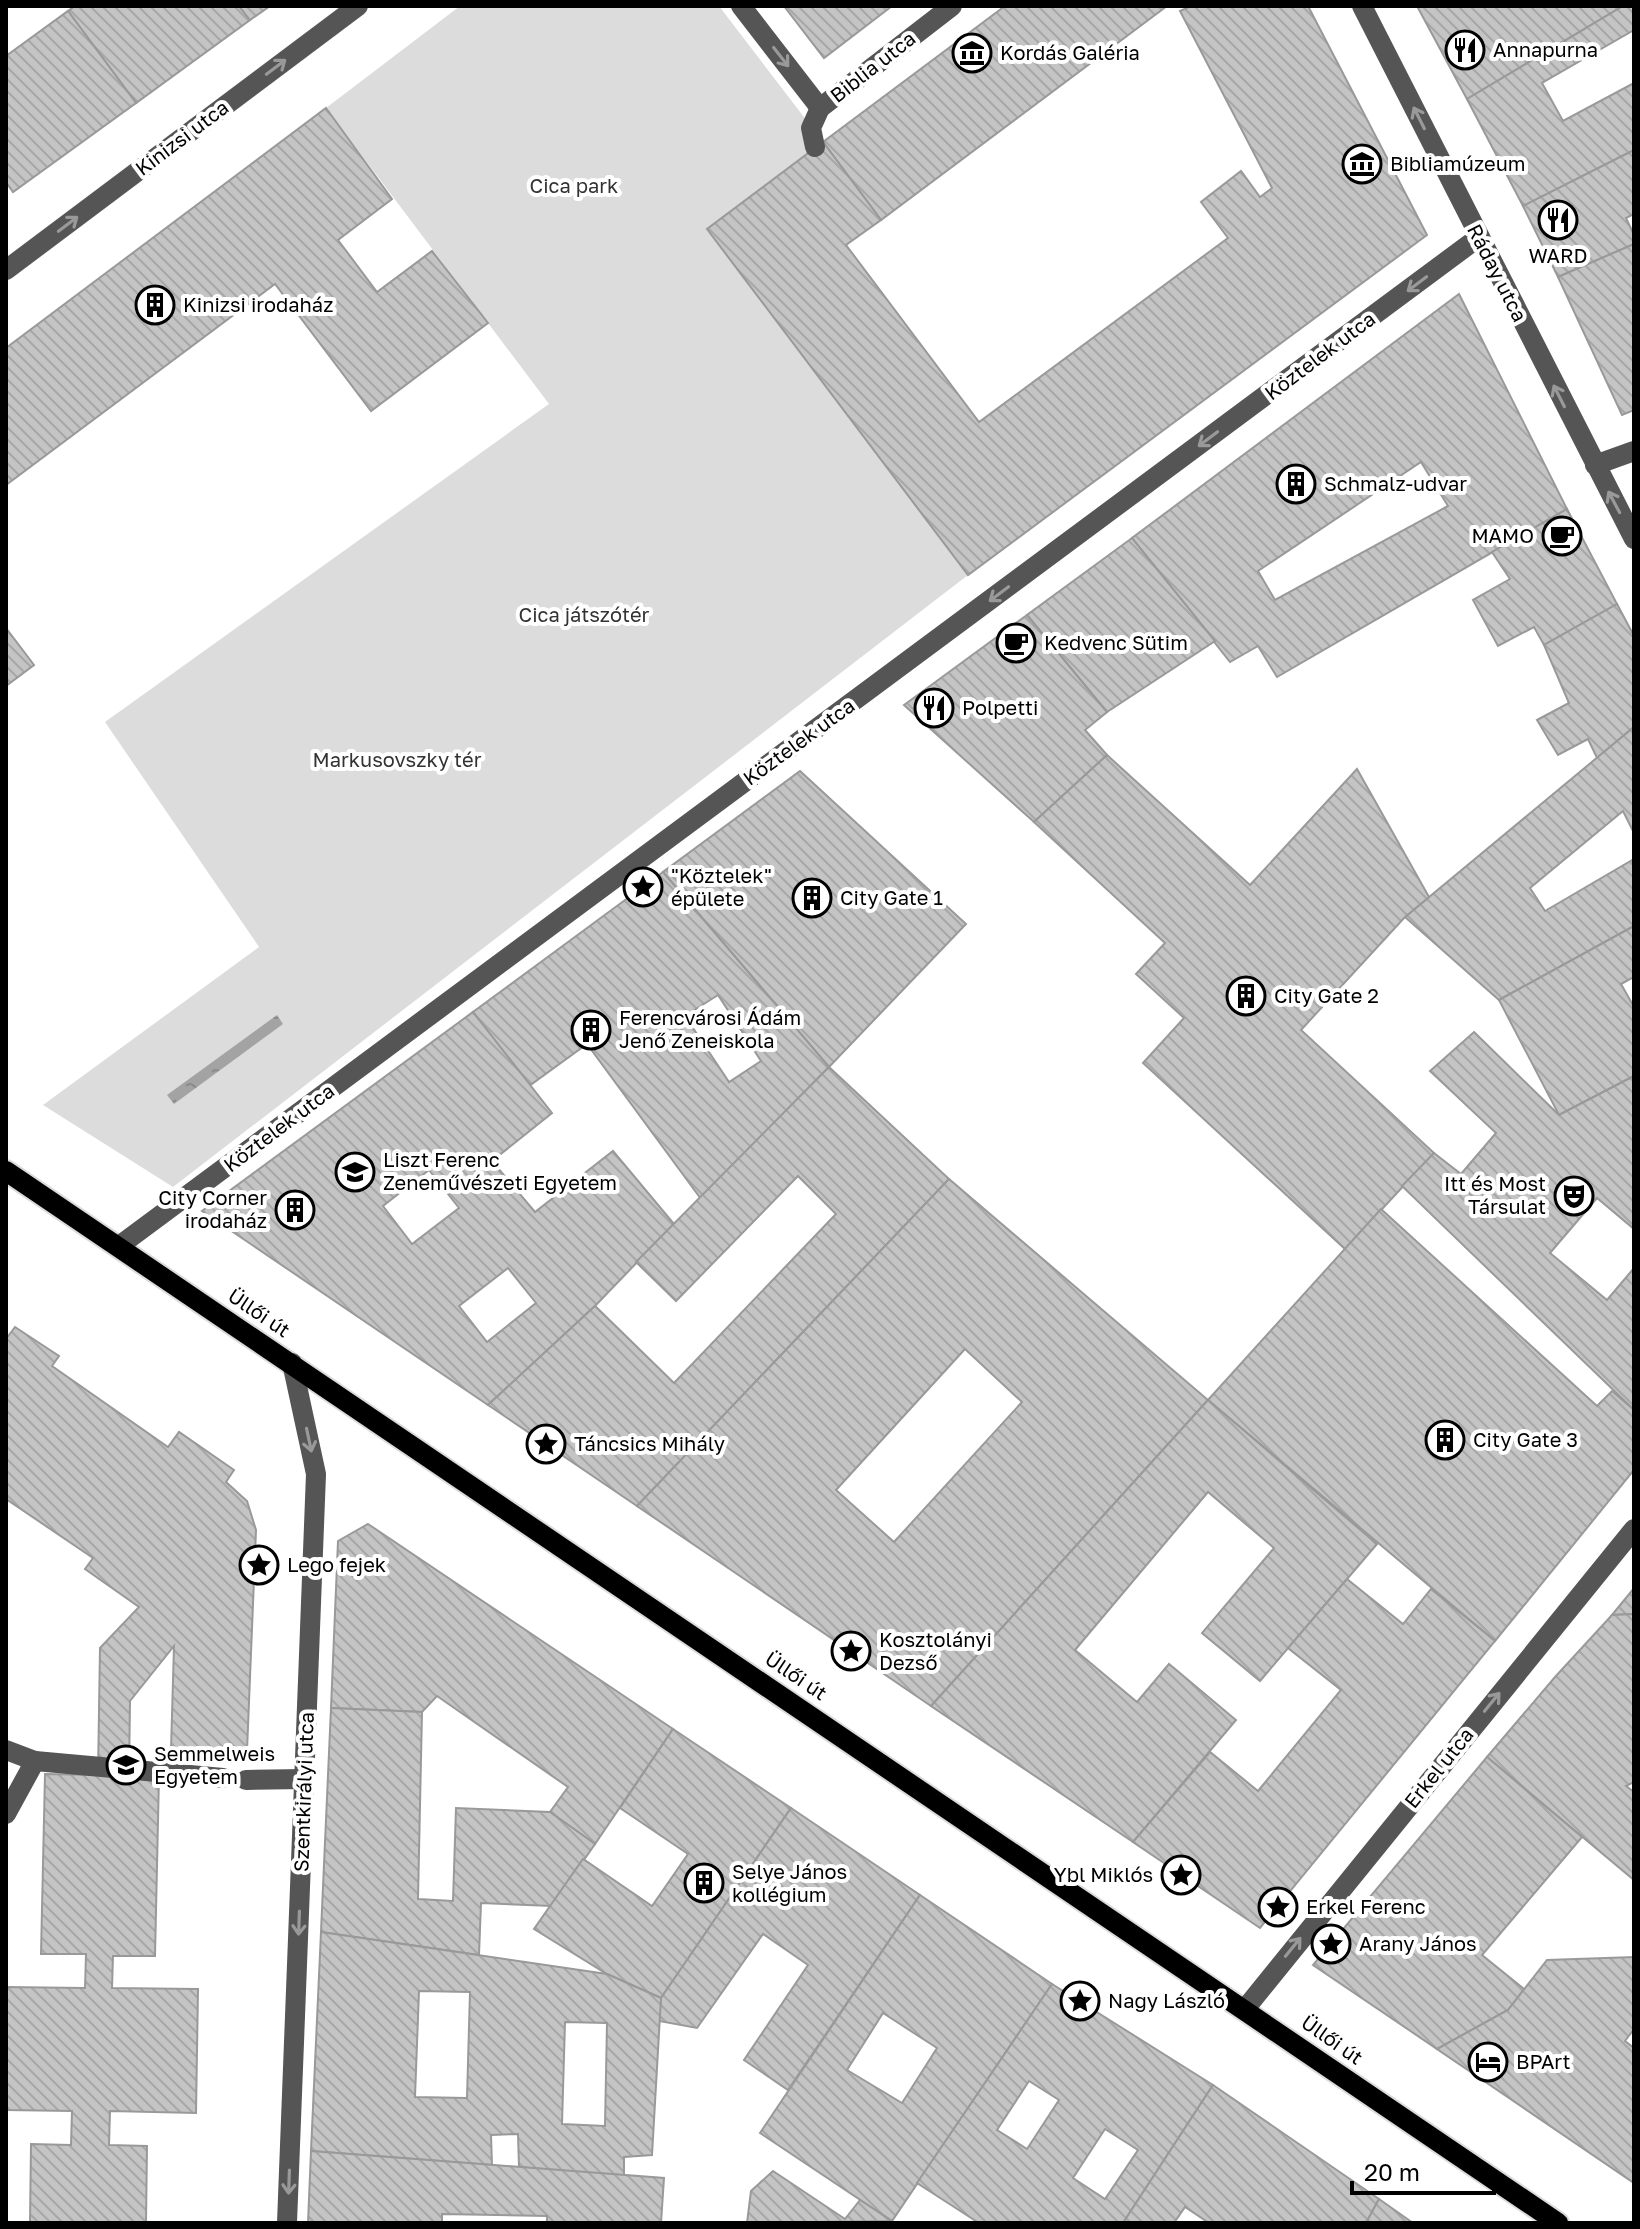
<svg xmlns="http://www.w3.org/2000/svg" width="1640" height="2229" viewBox="0 0 1640 2229" font-family="'Golos Text',sans-serif">
<defs>
<pattern id="water-ripples" width="26" height="14" patternUnits="userSpaceOnUse" patternTransform="scale(2)"><rect width="26" height="14" fill="#a3a3a3"/><path d="M2 4q2-2 4 0t4 0M15 11q2-2 4 0t4 0" fill="none" stroke="#8b8b8b"/></pattern>
<pattern id="building-back-hatch" width="6" height="6" patternUnits="userSpaceOnUse" patternTransform="scale(2)"><rect width="6" height="6" fill="#c4c4c4"/><path d="M-1 5l2 2M0 0l6 6M5-1l2 2" fill="none" stroke="#a7a7a7"/></pattern>
</defs>
<rect width="100%" height="100%" fill="#fff"/>
<path fill="#dcdcdc" d="M460,6H719L823,142L707,229L968,575L173,1187L43,1105L259,947L105,722L549,404L326,108Z"/>
<path fill="url(#water-ripples)" d="M277,1015L283,1024L174,1104L167,1095Z"/>
<g fill="url(#building-back-hatch)" stroke="#999" stroke-width="2" fill-rule="evenodd">
<path d="M75,6H239L250,20L136,103L68,11Z"/>
<path d="M239,6H270L250,20Z"/>
<path d="M784,6H892L824,58Z"/>
<path d="M1005,6H1167L881,220L823,142Z"/>
<path d="M1191,6H1308L1427,235L968,575L707,229L823,142L881,220L846,245L979,422L1228,238L1201,202L1241,171L1260,197L1272,188L1180,11Z"/>
<path d="M1417,6H1623L1467,99Z"/>
<path d="M1623,6H1634V30L1542,83L1563,121L1634,83V150L1523,206L1467,99Z"/>
<path d="M68,11L136,103L13,192L6,182V56Z"/>
<path d="M326,108L392,199L338,240L377,292L432,251L488,323L371,411L275,284L6,485V348Z"/>
<path d="M1634,150V214L1626,218L1634,235V244L1558,277L1523,206Z"/>
<path d="M1634,244V410L1622,415L1558,277Z"/>
<path d="M1459,294L1567,509L1277,677L1258,646L1230,662L1132,538ZM1421,462L1448,506L1275,600L1258,571Z"/>
<path d="M1567,509L1617,604L1544,645L1534,627L1498,646L1473,600L1510,579L1492,552Z"/>
<path d="M1132,538L1215,641L1107,712L1027,615Z"/>
<path d="M1617,604L1634,636V727L1597,758L1588,739L1558,755L1537,720L1569,703L1544,645Z"/>
<path d="M1027,615L1107,712L1085,730L1107,755L1034,822L904,705Z"/>
<path d="M6,628L34,665L6,686Z"/>
<path d="M1634,727V833L1623,811L1530,888L1545,911L1634,859V926L1499,1000L1405,917Z"/>
<path d="M1107,755L1250,885L1357,769L1429,897L1405,917L1301,1030L1434,1153L1345,1249L1143,1063L1184,1018L1136,974L1165,943L1034,822Z"/>
<path d="M800,771L966,924L829,1067L663,872Z"/>
<path d="M663,872L829,1067L701,1199L587,1044L529,1086L473,1012ZM718,995L761,1061L729,1082L685,1016Z"/>
<path d="M1634,926V977L1621,984L1634,1007V1076L1559,1115L1499,1000Z"/>
<path d="M473,1012L552,1113L492,1161L535,1212L613,1151L674,1224L595,1306L488,1405L202,1211ZM429,1170L459,1208L412,1244L383,1206ZM508,1268L536,1303L487,1342L459,1306Z"/>
<path d="M1474,1032L1559,1115L1634,1076V1229L1597,1198L1550,1253L1607,1300L1634,1268V1410L1402,1186L1434,1153L1461,1174L1496,1133L1430,1071Z"/>
<path d="M829,1067L949,1179L637,1506L488,1405L595,1306L674,1383L836,1214L798,1176L676,1301L636,1262Z"/>
<path d="M949,1179L1208,1400L931,1706L637,1506ZM965,1349L1022,1402L894,1542L836,1490Z"/>
<path d="M1381,1209L1597,1406L1612,1391L1634,1410V1470L1495,1641L1208,1400Z"/>
<path d="M15,1327L59,1356L52,1366L168,1447L179,1432L234,1470L226,1482L247,1501L256,1530L247,1751L171,1750L174,1646L130,1701L129,1776H159L155,1956H113L112,1988L198,1989L196,2113L110,2111L109,2145L147,2146L146,2223H30L31,2144L71,2145L72,2111L6,2110V1987L85,1988L86,1954H41L45,1774L98,1775L100,1648L139,1607L85,1569L93,1558L6,1499V1339Z"/>
<path d="M1208,1400L1377,1544L1260,1681L1202,1633L1274,1548L1208,1492L1075,1650L1137,1702L1169,1664L1236,1720L1133,1842L931,1706Z"/>
<path d="M368,1524L673,1729L595,1844L550,1812L568,1787L437,1696L422,1712L331,1708L338,1541Z"/>
<path d="M1347,1579L1403,1624L1431,1589L1495,1641L1260,1928L1133,1842L1210,1752L1258,1791L1341,1690L1288,1648Z"/>
<path d="M1634,1588V1614L1612,1615Z"/>
<path d="M1634,1614V1782L1626,1786L1634,1792V1880L1487,1757L1555,1677L1612,1615Z"/>
<path d="M331,1708L422,1712L418,1899L453,1901L456,1808L550,1812L595,1844L552,1906L481,1903L479,1955L321,1932Z"/>
<path d="M673,1729L791,1808L661,1998L607,1974L534,1929L583,1859L652,1906L688,1854L620,1808Z"/>
<path d="M1487,1757L1582,1837L1482,1955L1524,1989L1508,2010L1437,2049L1313,1965Z"/>
<path d="M791,1808L920,1895L788,2090L744,2060L808,1965L763,1934L697,2028L659,2021L661,1998Z"/>
<path d="M920,1895L1052,1984L892,2221L760,2133ZM883,2013L937,2048L902,2103L847,2070Z"/>
<path d="M321,1932L607,1974L661,1998L652,2155L624,2157V2176L519,2167L518,2134L491,2135L492,2165L311,2151ZM419,1991L470,1992L467,2098L415,2097ZM565,2022L607,2023L605,2126L562,2124Z"/>
<path d="M1634,1957V2029L1625,2041L1634,2048V2183L1437,2049L1508,2010L1547,1960Z"/>
<path d="M1052,1984L1213,2085L1123,2223H979L917,2183ZM1029,2081L1059,2100L1027,2149L997,2130ZM1105,2129L1138,2150L1105,2199L1073,2178Z"/>
<path d="M1213,2085L1379,2199L1366,2223H1209L1185,2207L1174,2223H1123Z"/>
<path d="M311,2151L664,2178L661,2223H547V2216L442,2214V2223H308Z"/>
<path d="M773,2171L845,2219L860,2200L892,2221L747,2223L751,2191Z"/>
<path d="M1379,2199L1413,2223H1366Z"/>
</g>
<g fill="none" stroke-linecap="round" stroke-linejoin="round">
<defs>
<path id="major" d="M6,1171L1558,2223"/>
</defs>
<use href="#major" stroke="#dbdbdb" stroke-width="24"/>
<g stroke="#555" stroke-width="20">
<path d="M741,6L820,108"/>
<path d="M1362,6L1634,539"/>
<path d="M815,147L811,128L820,108L952,6"/>
<path d="M6,270L358,6"/>
<path d="M1595,465L1634,451"/>
<path d="M119,1246L1479,237"/>
<path d="M6,1750L35,1761L223,1778"/>
<path d="M246,1780L304,1779"/>
<path d="M6,1814L35,1761"/>
<path d="M1245,2009L1634,1529"/>
<path d="M287,2223L316,1474L292,1363"/>
</g>
<use href="#major" stroke="#000" stroke-width="20"/>
</g>
<defs><path id="oneway-shaft" d="M-6 0H5M1.5-3L5.5 0L1.5 3" fill="none" stroke-width="1.6" stroke-linecap="round" stroke-linejoin="round" transform="scale(2)"/></defs>
<g stroke="#999">
<use href="#oneway-shaft" transform="translate(781 57) rotate(52)"/>
<use href="#oneway-shaft" transform="translate(276 67) rotate(-37)"/>
<use href="#oneway-shaft" transform="translate(1419 118) rotate(-117)"/>
<use href="#oneway-shaft" transform="translate(68 224) rotate(-37)"/>
<use href="#oneway-shaft" transform="translate(1417 284) rotate(143)"/>
<use href="#oneway-shaft" transform="translate(1559 396) rotate(-117)"/>
<use href="#oneway-shaft" transform="translate(1208 439) rotate(143)"/>
<use href="#oneway-shaft" transform="translate(1614 502) rotate(-118)"/>
<use href="#oneway-shaft" transform="translate(999 594) rotate(143)"/>
<use href="#oneway-shaft" transform="translate(309 1440) rotate(78)"/>
<use href="#oneway-shaft" transform="translate(1492 1702) rotate(-51)"/>
<use href="#oneway-shaft" transform="translate(299 1923) rotate(92)"/>
<use href="#oneway-shaft" transform="translate(1293 1947) rotate(-51)"/>
<use href="#oneway-shaft" transform="translate(289 2182) rotate(92)"/>
</g>
<defs>
<symbol id="restaurant-ring" viewBox="-11 -11 22 22"><circle r="9.5" fill="#fff" stroke="#000" stroke-width="1.5"/><path d="M-5-6h1v4h1v-4h1v4h1v-4h1v5L-1.5 .5V6h-2V.5L-5-1ZM5-6V6H3V1.5H1.5Q1.5-4 5-6Z" fill="#000"/></symbol>
<symbol id="museum-ring" viewBox="-11 -11 22 22"><circle r="9.5" fill="#fff" stroke="#000" stroke-width="1.5"/><path d="M0-6L6-3V-2H-6V-3ZM-5-1h2V3h-2ZM-1-1h2V3h-2ZM3-1h2V3H3ZM-6 4H6V6H-6Z" fill="#000"/></symbol>
<symbol id="building-ring" viewBox="-11 -11 22 22"><circle r="9.5" fill="#fff" stroke="#000" stroke-width="1.5"/><path d="M-4-6H4V6H1V3H-1V6H-4ZM-2.5-4.3h1.7v1.8h-1.7ZM.8-4.3h1.7v1.8H.8ZM-2.5-1h1.7V.8h-1.7ZM.8-1h1.7V.8H.8Z" fill="#000"/></symbol>
<symbol id="cafe-ring" viewBox="-11 -11 22 22"><circle r="9.5" fill="#fff" stroke="#000" stroke-width="1.5"/><path d="M-5.5-4.5H6V0H3Q3 3.5 0 3.5H-2.5Q-5.5 3.5-5.5 0ZM3-3.2v2h1.7v-2ZM-6 4.5H4V6H-6Z" fill="#000"/></symbol>
<symbol id="sight-ring" viewBox="-11 -11 22 22"><circle r="9.5" fill="#fff" stroke="#000" stroke-width="1.5"/><path d="M0-6L1.8-2.2L6-1.7L2.9 1.2L3.7 5.4L0 3.3L-3.7 5.4L-2.9 1.2L-6-1.7L-1.8-2.2Z" fill="#000"/></symbol>
<symbol id="university-ring" viewBox="-11 -11 22 22"><circle r="9.5" fill="#fff" stroke="#000" stroke-width="1.5"/><path d="M0-5L7-2L0 1L-7-2ZM-4 1L0 2.5L4 1V4Q0 6-4 4Z" fill="#000"/></symbol>
<symbol id="theatre-ring" viewBox="-11 -11 22 22"><circle r="9.5" fill="#fff" stroke="#000" stroke-width="1.5"/><path d="M-5-5.5Q0-4 5-5.5V0Q5 5 0 6Q-5 5-5 0ZM-3.3-2.5H-1v1.5H-3.3ZM1-2.5H3.3v1.5H1ZM-2.8 1Q0 5.5 2.8 1Z" fill="#000"/></symbol>
<symbol id="hotel-ring" viewBox="-11 -11 22 22"><circle r="9.5" fill="#fff" stroke="#000" stroke-width="1.5"/><path d="M-6-4.5h1.5V1H6V5H4.5V3h-9V5H-6ZM-4 0a1.8 1.8 0 1 1 3.6 0ZM.5 0V-2.5h3Q6-2.5 6 0Z" fill="#000"/></symbol>
</defs>
<g fill-rule="evenodd">
<use href="#restaurant-ring" x="1443" y="28" width="44" height="44"/>
<use href="#museum-ring" x="950" y="31" width="44" height="44"/>
<use href="#museum-ring" x="1340" y="142" width="44" height="44"/>
<use href="#restaurant-ring" x="1536" y="198" width="44" height="44"/>
<use href="#building-ring" x="133" y="283" width="44" height="44"/>
<use href="#building-ring" x="1274" y="462" width="44" height="44"/>
<use href="#cafe-ring" x="1540" y="514" width="44" height="44"/>
<use href="#cafe-ring" x="994" y="621" width="44" height="44"/>
<use href="#restaurant-ring" x="912" y="686" width="44" height="44"/>
<use href="#sight-ring" x="621" y="865" width="44" height="44"/>
<use href="#building-ring" x="790" y="876" width="44" height="44"/>
<use href="#building-ring" x="1224" y="974" width="44" height="44"/>
<use href="#building-ring" x="569" y="1008" width="44" height="44"/>
<use href="#university-ring" x="333" y="1150" width="44" height="44"/>
<use href="#theatre-ring" x="1552" y="1174" width="44" height="44"/>
<use href="#building-ring" x="273" y="1188" width="44" height="44"/>
<use href="#building-ring" x="1423" y="1418" width="44" height="44"/>
<use href="#sight-ring" x="524" y="1422" width="44" height="44"/>
<use href="#sight-ring" x="237" y="1543" width="44" height="44"/>
<use href="#sight-ring" x="829" y="1629" width="44" height="44"/>
<use href="#university-ring" x="104" y="1743" width="44" height="44"/>
<use href="#sight-ring" x="1159" y="1853" width="44" height="44"/>
<use href="#building-ring" x="682" y="1861" width="44" height="44"/>
<use href="#sight-ring" x="1256" y="1885" width="44" height="44"/>
<use href="#sight-ring" x="1309" y="1922" width="44" height="44"/>
<use href="#sight-ring" x="1058" y="1979" width="44" height="44"/>
<use href="#hotel-ring" x="1466" y="2040" width="44" height="44"/>
</g>
<g text-anchor="middle" stroke-width="8" stroke-linejoin="round" paint-order="stroke">
<g font-size="20" fill="#000" stroke="#fff" text-anchor="start">
<text x="1493" y="57">Annapurna</text>
<text x="1000" y="60">Kordás Galéria</text>
<text x="1390" y="171">Bibliamúzeum</text>
<text x="1558" y="263" text-anchor="middle">WARD</text>
<text x="183" y="312">Kinizsi irodaház</text>
<text x="1324" y="491">Schmalz-udvar</text>
<text x="1534" y="543" text-anchor="end">MAMO</text>
<text x="1044" y="650">Kedvenc Sütim</text>
<text x="962" y="715">Polpetti</text>
<text x="671" y="883">"Köztelek"<tspan x="671" dy="23">épülete</tspan></text>
<text x="840" y="905">City Gate 1</text>
<text x="1274" y="1003">City Gate 2</text>
<text x="619" y="1025">Ferencvárosi Ádám<tspan x="619" dy="23">Jenő Zeneiskola</tspan></text>
<text x="383" y="1167">Liszt Ferenc<tspan x="383" dy="23">Zeneművészeti Egyetem</tspan></text>
<text x="1546" y="1191" text-anchor="end">Itt és Most<tspan x="1546" dy="23">Társulat</tspan></text>
<text x="267" y="1205" text-anchor="end">City Corner<tspan x="267" dy="23">irodaház</tspan></text>
<text x="1473" y="1447">City Gate 3</text>
<text x="574" y="1451">Táncsics Mihály</text>
<text x="287" y="1572">Lego fejek</text>
<text x="879" y="1647">Kosztolányi<tspan x="879" dy="23">Dezső</tspan></text>
<text x="154" y="1761">Semmelweis<tspan x="154" dy="23">Egyetem</tspan></text>
<text x="732" y="1879">Selye János<tspan x="732" dy="23">kollégium</tspan></text>
<text x="1153" y="1882" text-anchor="end">Ybl Miklós</text>
<text x="1306" y="1914">Erkel Ferenc</text>
<text x="1359" y="1951">Arany János</text>
<text x="1108" y="2008">Nagy László</text>
<text x="1516" y="2069">BPArt</text>
</g>
<g font-size="20" fill="#000" stroke="#fff">
<text transform="translate(873 67) rotate(-38)" y="7">Biblia utca</text>
<text transform="translate(182 138) rotate(-37)" y="7">Kinizsi utca</text>
<text transform="translate(1497 273) rotate(63)" y="7">Ráday utca</text>
<text transform="translate(1320 356) rotate(-37)" y="7">Köztelek utca</text>
<text transform="translate(799 742) rotate(-36)" y="7">Köztelek utca</text>
<text transform="translate(279 1128) rotate(-37)" y="7">Köztelek utca</text>
<text transform="translate(259 1313) rotate(34)" y="7">Üllői út</text>
<text transform="translate(796 1676) rotate(34)" y="7">Üllői út</text>
<text transform="translate(1439 1768) rotate(-51)" y="7">Erkel utca</text>
<text transform="translate(304 1792) rotate(-88)" y="7">Szentkirályi utca</text>
<text transform="translate(1332 2040) rotate(35)" y="7">Üllői út</text>
</g>
<g font-size="20" fill="#333" stroke="#fff">
<text x="574" y="193">Cica park</text>
<text x="584" y="622">Cica játszótér</text>
<text x="397" y="767">Markusovszky tér</text>
</g>
</g>
<rect width="1640" height="2229" fill="none" stroke="#000000" stroke-width="16"/>
<path d="M1352 2181v12h142v-12" fill="none" stroke="#000000" stroke-width="4"/>
<text x="1364" y="2181" font-size="24" fill="#000000" stroke="#ffffff" stroke-width="6" paint-order="stroke">20 m</text>
</svg>
